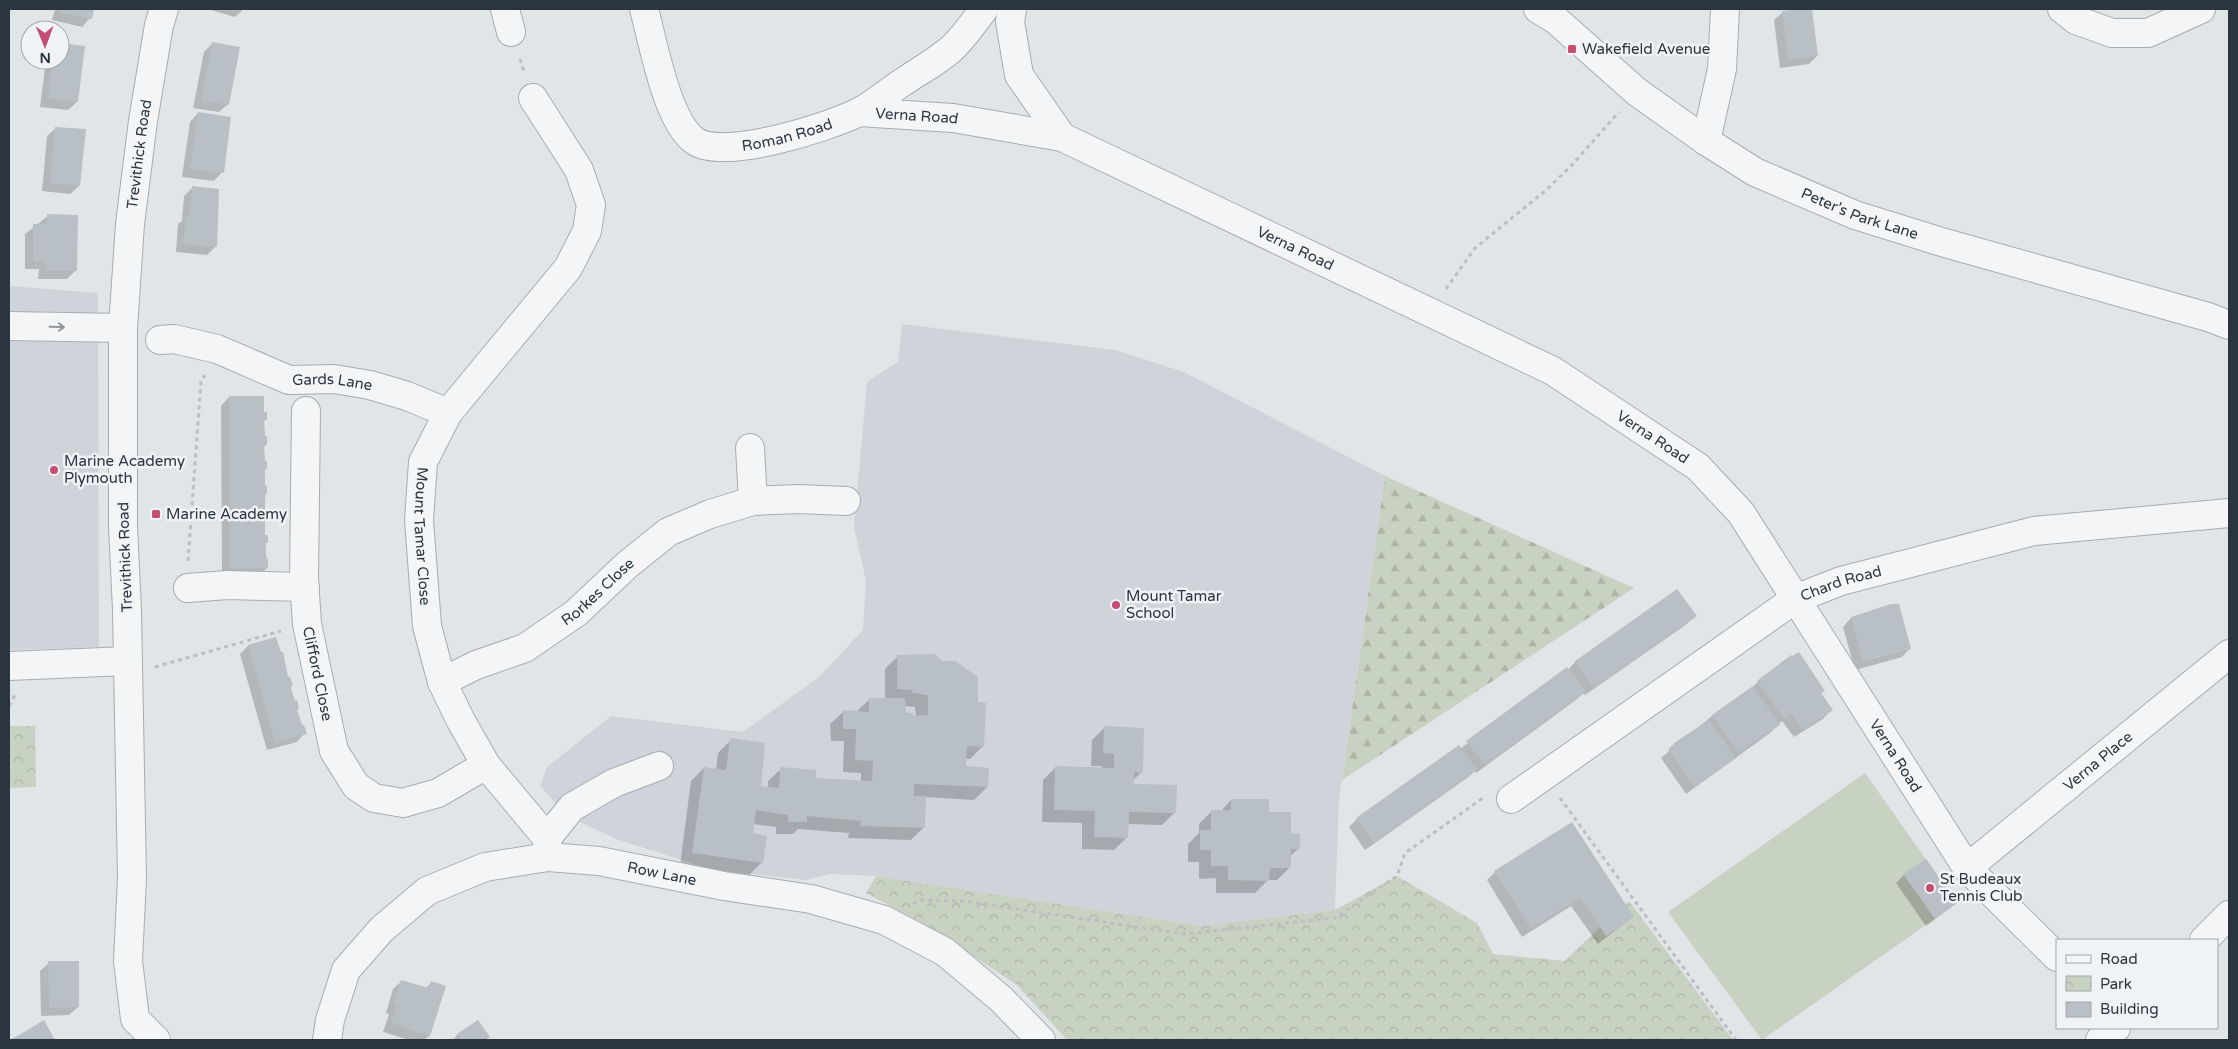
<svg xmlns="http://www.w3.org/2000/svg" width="2238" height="1049" viewBox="0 0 2238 1049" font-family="'Varela Round',sans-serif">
<defs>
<pattern id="forest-firs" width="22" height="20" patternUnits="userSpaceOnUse" patternTransform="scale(1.25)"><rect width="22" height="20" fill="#c8d2c2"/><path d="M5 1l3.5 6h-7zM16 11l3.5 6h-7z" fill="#acb5a8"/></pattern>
<pattern id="park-crowns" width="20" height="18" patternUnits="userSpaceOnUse" patternTransform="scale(1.25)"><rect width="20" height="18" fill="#c8d2c2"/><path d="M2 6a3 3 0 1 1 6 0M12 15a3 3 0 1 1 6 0" fill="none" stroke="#acb5a8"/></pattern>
</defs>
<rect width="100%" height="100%" fill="#e0e5e8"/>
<g fill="#cfd4da">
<path d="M9,286L98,293L99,647L9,650Z"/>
<path d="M902,324L1115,350L1184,372L1385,476L1339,799L1335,910L1203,926L876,876L830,874L806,880L713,870L616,839L567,816L540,786L547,767L611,716L743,732L819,677L863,630L866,581L854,527L867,382L898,362Z"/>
</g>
<path fill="url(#forest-firs)" d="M1385,476L1634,588L1342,780Z"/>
<g fill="url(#park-crowns)">
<path d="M9,726H35L36,787L9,788Z"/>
<path d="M876,876L1203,926L1335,910L1397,876L1477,923L1493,954L1564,961L1629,901L1733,1040H1067L1017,985L931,928L866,893Z"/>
</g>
<path fill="#c8d2c2" d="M1865,773L1957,903L1762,1040L1668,912Z"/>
<g fill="#0003" fill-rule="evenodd">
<path d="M55,9H93L90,18L82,27L52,20Z"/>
<path d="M212,9H244L235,17L211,10Z"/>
<path d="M1811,9L1817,56L1809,64L1780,68L1774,20L1783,12Z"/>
<path d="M213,43L228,104L219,112L193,108L204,52Z"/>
<path d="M60,44L77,102L68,110L40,107L46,60H60Z"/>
<path d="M198,113L222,172L214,181L182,177L190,122Z"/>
<path d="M56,128L79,186L70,194L42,191L47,136Z"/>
<path d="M193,187L216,246L207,255L176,252L178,224L182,221L184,196Z"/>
<path d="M48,216L75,271L67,279H38L39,269H25V234Z"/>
<path d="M229,397L263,414L266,420L263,422L266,445L263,448L266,468L263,471L264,487H266L264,511L267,519L264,522L267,568L258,576L222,577L221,406Z"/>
<path d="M1695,615L1687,624L1585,695L1583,692L1576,700L1476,773L1475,771L1467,778L1365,850L1349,827L1357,819L1460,749L1568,670L1576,661Z"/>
<path d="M1851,618L1910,648L1902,657L1855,670L1843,627Z"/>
<path d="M275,638L287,678H289L294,702L298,708L296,710L305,733L297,742L267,750L240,654L248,646Z"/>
<path d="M1798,654L1820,694L1831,710L1823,719L1794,737L1782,721L1770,733L1686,794L1661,758L1712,716L1749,691L1763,676Z"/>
<path d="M898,656L977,703L983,746L970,759H965V767L987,787L974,800L925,797L923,828L911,840L848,838L849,833L798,829L793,834H776V827L753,824L752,834L762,862L749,875L680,865L691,781L704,768L716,770L718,753L731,740L759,787L768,788V781L781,769L814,779L861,781V773L843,772L844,741H831L830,724L843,712H856L870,699H885V669ZM905,706L915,707L916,717L905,714Z"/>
<path d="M1104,728L1142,772L1132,781V785L1175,812L1162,825L1127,824V837L1114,850L1082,849V823L1042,822L1043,780L1056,767L1102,768V766H1091L1092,740Z"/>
<path d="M1231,800L1268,814L1290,835L1299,848L1289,857V868L1277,880H1268L1255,893H1216V878L1199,879V862H1188V844L1199,833V824L1212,811H1221Z"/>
<path d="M1572,824L1632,917L1598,944L1571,906L1522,937L1487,880L1495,872Z"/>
<path d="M1904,875L1956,903L1926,926L1896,883Z"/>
<path d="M49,963L78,1007L69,1015L41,1016L40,971Z"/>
<path d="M402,981L425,989L431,983L429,1036L424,1040H409L383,1032L389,1014L386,1013L393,989Z"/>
<path d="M478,1022L488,1037L485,1040H455L454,1039L457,1035Z"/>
</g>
<g fill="#b8bfc5">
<path d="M60,9H94L92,19L60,12Z"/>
<path d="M1798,9H1812L1818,56L1788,60L1782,11Z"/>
<path d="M212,42L240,47L229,105L201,100Z"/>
<path d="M60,43L85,46L78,102L48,98L52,60H60Z"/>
<path d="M198,112L231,117L224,173L190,169Z"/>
<path d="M55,127L86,129L80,186L50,183Z"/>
<path d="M192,186L219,189L217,247L183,244L186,215H190Z"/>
<path d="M47,214L78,215L77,271H46V261H33V224H47Z"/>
<path d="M229,396H264V412H267V420H264L265,436H267V445H264L265,461H267V469H265V486H267V494H265V510H268V519H265V535H268V543H265L266,559H268V568L230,569Z"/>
<path d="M1677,589L1697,616L1594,688L1575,661Z"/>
<path d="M1891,604H1899L1911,649L1863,662L1851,617Z"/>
<path d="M276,637L281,652H283L288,677L290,676L293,686H290L295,701L297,700L299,709H297L302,725H304L307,734L275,743L248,645Z"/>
<path d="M1799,652L1825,691L1821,693L1833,710L1803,730L1791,713L1784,719L1757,681L1791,655L1792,656Z"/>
<path d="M935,654L942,661H955L978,677V702L986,703L984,747L967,746L966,766L989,768L988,787L914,784V796H926L925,828L860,826L861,821L807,816V822H788V815L756,810L753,833L767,836L763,863L692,853L704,767L726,770L730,738L765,743L761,786L779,788L780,767L816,770V778L872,781L873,761L855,760L856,729H843V710L869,712V698H905L906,713H913V716L928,715V695L912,693V690L897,689V655Z"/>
<path d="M1567,667L1586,692L1485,765L1466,741Z"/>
<path d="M1753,686L1780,725L1738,753L1712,715Z"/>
<path d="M1709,720L1736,758L1695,787L1668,749L1674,744V743Z"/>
<path d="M1104,726L1144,728L1143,773L1134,772V784L1177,785L1176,813L1129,812L1128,838L1094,837L1095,811L1054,810L1055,766L1114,768V754L1103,753Z"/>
<path d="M1459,745L1477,770L1374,843L1356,818Z"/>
<path d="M1231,799H1269V812H1291V833L1300,834V849H1291V868H1270L1269,881L1228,880V866H1211V850H1200V830H1211V810H1231Z"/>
<path d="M1572,822L1634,917L1606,936L1580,898L1531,929L1494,871Z"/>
<path d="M1926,859L1957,903L1935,919L1903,874Z"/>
<path d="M48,961H79V1007L49,1008Z"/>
<path d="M401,980L429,988L431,981L446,986L430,1036L391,1023L397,1006L393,1004Z"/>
<path d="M44,1020L55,1040H9L21,1034Z"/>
<path d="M478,1020L490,1037L485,1040H461L457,1034Z"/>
</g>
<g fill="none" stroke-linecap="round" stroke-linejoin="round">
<defs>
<g id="minor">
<path d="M505,9L511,32"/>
<path id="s1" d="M644,9C653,42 667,122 695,141C724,161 829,127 859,112C875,104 889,91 903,82C919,71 936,62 950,50C963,39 974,22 984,9"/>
<path id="s2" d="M1012,9L1010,22L1019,75L1062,137L1553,371L1698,467L1741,513L1967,868L2057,957"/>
<path id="s3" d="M1538,9L1556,20L1637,92L1706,141L1755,172L1855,215L1945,243L2208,317L2229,325"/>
<path d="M2062,9L2076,20L2112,33H2148L2201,9"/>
<path id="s4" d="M533,98L579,170L591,205L587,231L568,268L448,413L423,462L419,520L427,626L442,682L461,721L486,765L547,838L548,857"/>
<path id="s5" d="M859,112L953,118L1062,137"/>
<path d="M1706,141L1722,69L1725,9"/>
<path d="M9,326L123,328"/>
<path id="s6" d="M160,340L174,339L217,349L289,380L334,379L370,385L407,396L448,413"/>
<path id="s7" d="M306,411L304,579L307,624L334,751L356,786L374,798L403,803L438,793L486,765"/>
<path d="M750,448L753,501"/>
<path d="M188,588L227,585L305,587"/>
<path d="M9,666L127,661"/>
<path id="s8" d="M442,682L476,665L525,648L576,613L627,565L668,532L710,514L753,501L798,499L846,501"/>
<path id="s9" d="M1511,799L1795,599L1841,581L2034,531L2229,513"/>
<path d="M547,838L572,807L614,783L659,766"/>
<path id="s10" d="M1967,868L2229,654"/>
<path d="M2204,940L2229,915"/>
<path id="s11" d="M156,1040L135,1019L128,961L132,878L127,610L123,526V328L130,224L143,121L159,25L164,9"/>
<path id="s12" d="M327,1040L330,1020L346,970L382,929L427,891L485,867L548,857L599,861L724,886L811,899L884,920L945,952L1001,999L1041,1040"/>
<path d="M2100,1040L2116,1028"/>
</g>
</defs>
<use href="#minor" stroke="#a6adb2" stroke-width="30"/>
<g stroke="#bbbfc3" stroke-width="3" stroke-dasharray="4 4" stroke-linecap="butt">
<path d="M520,59L524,72"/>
<path d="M1446,289L1475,248L1545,191L1570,167L1619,112"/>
<path d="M188,561L201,381L205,375"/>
<path d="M155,667L281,631"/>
<path d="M9,706L16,693"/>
<path d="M1560,798L1736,1040"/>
<path d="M913,904L921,900L963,901L1185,934L1335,918L1397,876L1405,853L1483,798"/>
</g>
<use href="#minor" stroke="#f3f5f7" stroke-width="28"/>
</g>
<defs><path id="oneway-shaft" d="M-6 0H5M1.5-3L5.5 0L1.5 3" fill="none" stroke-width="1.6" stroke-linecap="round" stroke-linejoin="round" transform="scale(1.25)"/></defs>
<use stroke="#8e959b" href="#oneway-shaft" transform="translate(57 327) rotate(1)"/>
<g fill="#c64d72" stroke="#f0f3f6" stroke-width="2">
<rect x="1567" y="44" width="10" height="10" rx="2.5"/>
<circle cx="54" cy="470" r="5"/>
<rect x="151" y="509" width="10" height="10" rx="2.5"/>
<circle cx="1116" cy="605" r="5"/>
<circle cx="1930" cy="888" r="5"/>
</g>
<g text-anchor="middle" stroke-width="5" stroke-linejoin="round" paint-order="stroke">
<g font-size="15" fill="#2a353f" stroke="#f0f3f6" text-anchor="start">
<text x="1582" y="54">Wakefield Avenue</text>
<text x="64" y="466">Marine Academy<tspan x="64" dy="17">Plymouth</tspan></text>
<text x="166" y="519">Marine Academy</text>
<text x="1126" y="601">Mount Tamar<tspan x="1126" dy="17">School</tspan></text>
<text x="1940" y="884">St Budeaux<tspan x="1940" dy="17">Tennis Club</tspan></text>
</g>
<g font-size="15" fill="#2a353f" stroke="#f0f3f6">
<text dy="5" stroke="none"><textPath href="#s5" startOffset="58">Verna Road</textPath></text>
<text dy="5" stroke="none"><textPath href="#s1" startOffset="238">Roman Road</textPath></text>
<text dy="5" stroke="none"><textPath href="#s11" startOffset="896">Trevithick Road</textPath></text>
<text dy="5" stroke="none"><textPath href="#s3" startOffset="385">Peter's Park Lane</textPath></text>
<text dy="5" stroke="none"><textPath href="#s2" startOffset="401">Verna Road</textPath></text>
<text dy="5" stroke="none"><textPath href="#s6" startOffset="180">Gards Lane</textPath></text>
<text dy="5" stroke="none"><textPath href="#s2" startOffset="806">Verna Road</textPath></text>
<text dy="5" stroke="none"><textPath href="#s4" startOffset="508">Mount Tamar Close</textPath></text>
<text transform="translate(125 557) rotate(-92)" y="5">Trevithick Road</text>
<text dy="5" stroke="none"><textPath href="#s9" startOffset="396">Chard Road</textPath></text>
<text dy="5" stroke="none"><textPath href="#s8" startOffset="182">Rorkes Close</textPath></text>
<text dy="5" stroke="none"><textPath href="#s7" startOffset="264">Clifford Close</textPath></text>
<text dy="5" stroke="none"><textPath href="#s2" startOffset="1211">Verna Road</textPath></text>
<text dy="5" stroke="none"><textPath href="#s10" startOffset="169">Verna Place</textPath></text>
<text dy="5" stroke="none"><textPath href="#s12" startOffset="428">Row Lane</textPath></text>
</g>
</g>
<rect width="2238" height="1049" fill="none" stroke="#2a353f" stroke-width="20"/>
<rect x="2056" y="939" width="162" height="90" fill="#f0f3f6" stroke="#a1a7ad"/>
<rect x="2066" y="955" width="25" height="8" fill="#f3f5f7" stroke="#a1a7ad"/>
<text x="2100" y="964" font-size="15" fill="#2a353f">Road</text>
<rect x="2066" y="976" width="25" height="15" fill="url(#park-crowns)" stroke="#a1a7ad"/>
<text x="2100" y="989" font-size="15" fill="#2a353f">Park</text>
<rect x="2066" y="1002" width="25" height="15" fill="#b8bfc5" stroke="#a1a7ad"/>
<text x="2100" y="1014" font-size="15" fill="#2a353f">Building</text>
<g transform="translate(45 45) rotate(179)"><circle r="24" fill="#f0f3f6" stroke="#a1a7ad"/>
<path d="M0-4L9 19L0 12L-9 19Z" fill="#c64d72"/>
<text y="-8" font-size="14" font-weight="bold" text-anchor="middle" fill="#2a353f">N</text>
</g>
</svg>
